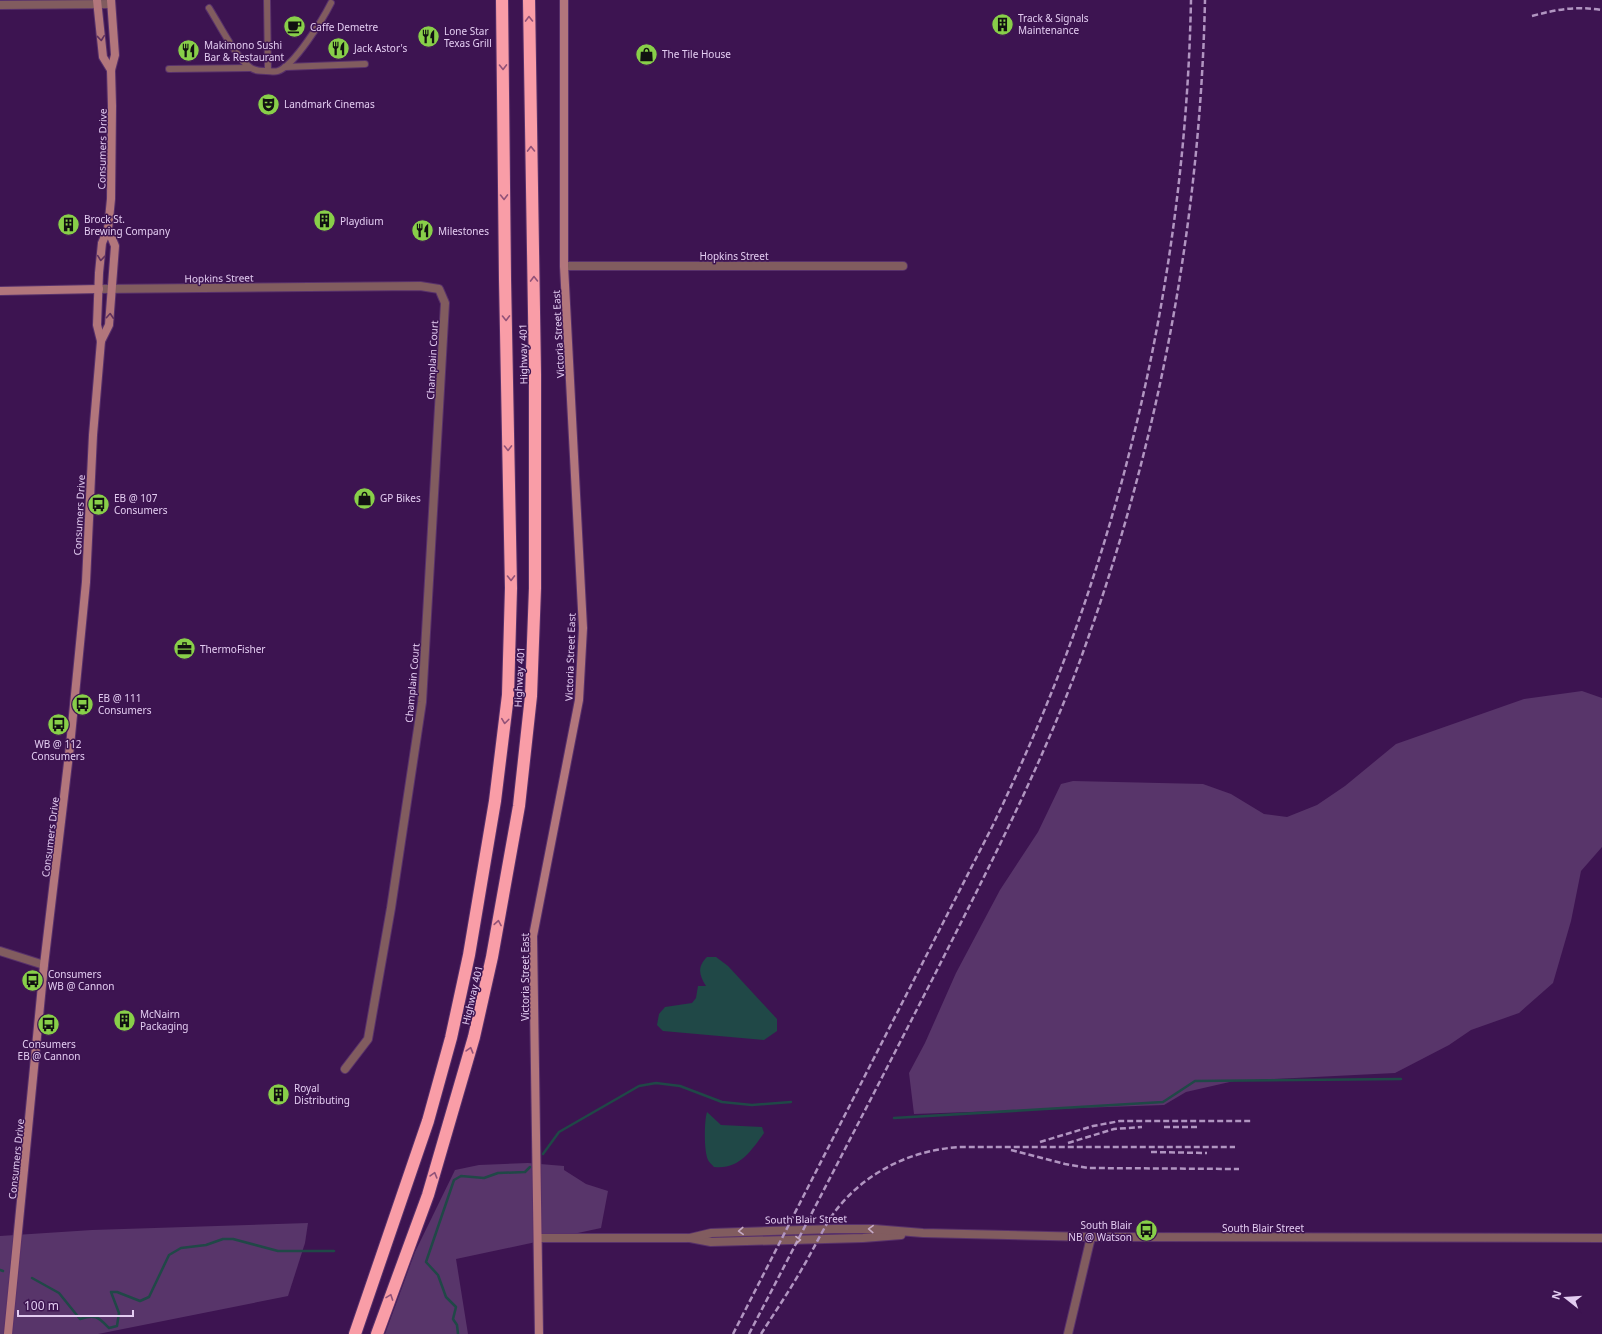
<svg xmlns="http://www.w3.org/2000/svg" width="1602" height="1334" viewBox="0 0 1602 1334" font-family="'Noto Sans',sans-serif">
<rect width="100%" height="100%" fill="#3d1451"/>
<g fill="#58356a">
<path d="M1582,691L1602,698V847L1581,871L1571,921L1553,983L1519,1013L1471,1030L1449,1045L1395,1073L1234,1081L1186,1092L1164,1105L914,1114L909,1073L925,1043L956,973L1000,890L1038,832L1061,784L1073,781L1203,784L1231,794L1264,814L1287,817L1317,805L1345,786L1396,744L1524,699Z"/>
<path d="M528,1163L564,1166V1170L586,1184L608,1191L601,1228L456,1259L468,1334H385L415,1252L455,1170L479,1165Z"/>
<path d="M308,1223L305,1243L288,1296L98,1334H0V1236L92,1230Z"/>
</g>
<g fill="#204847">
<path d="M707,957H716L728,966L777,1019V1031L764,1040L663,1031L657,1025L659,1014L665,1007L692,1003L696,998L698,986H706C699,975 697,967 707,957Z"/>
<path d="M707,1112L721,1125L762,1127L764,1133C751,1151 739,1170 714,1167C712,1165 709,1162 708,1160C704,1151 704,1122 707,1112Z"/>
</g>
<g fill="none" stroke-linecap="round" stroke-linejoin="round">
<g stroke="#204847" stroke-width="2.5">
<path d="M894,1118L1163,1102L1195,1081L1401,1079"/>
<path d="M543,1154L559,1132L639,1086L656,1083L680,1086L722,1102L752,1105L791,1102"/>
<path d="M0,1270L3,1271"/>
<path d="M32,1278L59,1293L80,1319C96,1314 98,1317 109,1328L117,1326L119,1313L111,1292H117L140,1301L149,1297L169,1255L181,1248L206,1245L223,1239H233L278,1251H334"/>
<path d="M458,1334L457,1325L453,1319L456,1307L446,1297L438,1275L426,1262L454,1180L461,1176L484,1178L498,1173L525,1172L530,1167"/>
</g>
<defs>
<g id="pedestrian">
<path d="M267,0L268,71"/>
<path d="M209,8C218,22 237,60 251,68C256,71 260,71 266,71C270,71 275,72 278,71C294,66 323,19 331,3"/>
<path d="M285,67L365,64"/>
<path d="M169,69L250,68"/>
</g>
<g id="minor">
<path d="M0,5L111,4"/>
<path d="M564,266H903"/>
<path d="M99,289L420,286L439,289L445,303L422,702L391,908L368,1039L345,1069"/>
<path d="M0,951L44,965"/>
<path d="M1068,1334L1091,1237"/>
</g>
<g id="tertiary">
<path d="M538,1238H690L711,1242L863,1238L901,1235"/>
<path d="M690,1238L711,1233L834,1229H874L923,1233L1091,1237L1602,1238"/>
</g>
<g id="secondary">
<path d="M97,0L103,57L111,70"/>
<path d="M0,291L99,289"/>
<path d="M101,341L109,325L115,246L108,229"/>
<path d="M8,1334L44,965L70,746L86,582L93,435L101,341L97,325L99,273L102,243L108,229L111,199L112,106L111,70L115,55L111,0"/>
<path d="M539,1334L533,936L579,700L583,628L564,266V0"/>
</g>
<g id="motorway">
<path d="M355,1334L428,1121L451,1038L469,955L495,801L508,695L511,588L505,279L502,0"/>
<path d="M377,1334L428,1195L474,1037L492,957L519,806L531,696L535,588V374L529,0"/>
</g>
</defs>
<use href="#pedestrian" stroke="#58316b" stroke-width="8"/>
<use href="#minor" stroke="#58316b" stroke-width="10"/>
<use href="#tertiary" stroke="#58316b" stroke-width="10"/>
<use href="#secondary" stroke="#58316b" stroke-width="10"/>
<use href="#motorway" stroke="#58316b" stroke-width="14"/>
<use href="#pedestrian" stroke="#815c5f" stroke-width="6"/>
<use href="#minor" stroke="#815c5f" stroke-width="8"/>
<use href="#tertiary" stroke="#815c5f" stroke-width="8"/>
<use href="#secondary" stroke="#b2767c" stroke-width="8"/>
<use href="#motorway" stroke="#f99da7" stroke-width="12"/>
<g stroke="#b195c1" stroke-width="2.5" stroke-dasharray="6 3" stroke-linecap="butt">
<path d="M1532,16C1558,9 1576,6 1602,10"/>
<path d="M1164,1127H1200"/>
<path d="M1040,1142L1093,1126L1120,1121H1252"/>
<path d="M1068,1143L1114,1129L1142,1127"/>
<path d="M1011,1150L1065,1164L1088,1168L1239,1169"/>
<path d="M1151,1152L1207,1153"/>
<path d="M733,1334L992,827C1030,748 1064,667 1091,584C1153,396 1187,198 1191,0"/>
<path d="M749,1334C811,1215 872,1097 933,978C985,875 1038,773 1078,666C1157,452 1200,228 1205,0"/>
<path d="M761,1334C775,1312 790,1290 803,1267C813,1250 821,1233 831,1217C861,1174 909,1150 960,1147H1235"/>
</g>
</g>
<defs><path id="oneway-chevron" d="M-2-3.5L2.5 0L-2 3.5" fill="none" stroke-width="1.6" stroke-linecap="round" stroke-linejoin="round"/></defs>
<g stroke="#925278">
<use href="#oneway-chevron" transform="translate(529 19) rotate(-91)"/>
<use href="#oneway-chevron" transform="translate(503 67) rotate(89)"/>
<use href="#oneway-chevron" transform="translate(531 149) rotate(-91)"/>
<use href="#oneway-chevron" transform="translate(504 197) rotate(89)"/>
<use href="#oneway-chevron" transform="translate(534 279) rotate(-91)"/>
<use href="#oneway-chevron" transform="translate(506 318) rotate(89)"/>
<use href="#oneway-chevron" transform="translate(508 448) rotate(89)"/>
<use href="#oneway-chevron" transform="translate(511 578) rotate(89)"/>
<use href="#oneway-chevron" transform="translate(505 721) rotate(97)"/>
<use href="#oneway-chevron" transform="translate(498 923) rotate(-80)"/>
<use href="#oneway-chevron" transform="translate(470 1050) rotate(-74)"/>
<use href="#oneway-chevron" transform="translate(434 1175) rotate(-74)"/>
<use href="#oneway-chevron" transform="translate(390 1297) rotate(-70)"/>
</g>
<g stroke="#60315e">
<use href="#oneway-chevron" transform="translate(101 38) rotate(84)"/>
<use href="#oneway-chevron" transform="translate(101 258) rotate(96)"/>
<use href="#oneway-chevron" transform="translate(110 316) rotate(-86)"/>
</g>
<g stroke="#c6aac5">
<use href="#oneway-chevron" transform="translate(871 1229) rotate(-178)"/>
<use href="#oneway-chevron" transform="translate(741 1231) rotate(177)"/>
<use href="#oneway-chevron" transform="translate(798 1240) rotate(-1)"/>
</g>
<defs>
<symbol id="building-disc" viewBox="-11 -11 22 22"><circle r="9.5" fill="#88cf49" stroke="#3d1451"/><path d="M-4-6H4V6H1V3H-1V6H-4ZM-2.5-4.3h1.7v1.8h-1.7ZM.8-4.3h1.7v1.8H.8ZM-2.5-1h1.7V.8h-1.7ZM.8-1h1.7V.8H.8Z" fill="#111"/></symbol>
<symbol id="cafe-disc" viewBox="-11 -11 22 22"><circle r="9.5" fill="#88cf49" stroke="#3d1451"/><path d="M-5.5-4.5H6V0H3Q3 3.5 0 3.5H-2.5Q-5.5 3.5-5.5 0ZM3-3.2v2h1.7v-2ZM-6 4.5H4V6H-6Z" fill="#111"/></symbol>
<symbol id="restaurant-disc" viewBox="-11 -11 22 22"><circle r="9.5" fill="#88cf49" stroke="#3d1451"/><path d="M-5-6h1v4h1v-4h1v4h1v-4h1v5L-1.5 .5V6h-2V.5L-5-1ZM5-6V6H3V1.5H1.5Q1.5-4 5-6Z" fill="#111"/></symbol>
<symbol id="shop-disc" viewBox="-11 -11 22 22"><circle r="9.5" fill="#88cf49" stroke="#3d1451"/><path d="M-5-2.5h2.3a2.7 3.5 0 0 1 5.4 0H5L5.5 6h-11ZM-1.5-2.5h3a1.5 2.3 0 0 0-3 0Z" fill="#111"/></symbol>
<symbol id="theatre-disc" viewBox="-11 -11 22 22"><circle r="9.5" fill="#88cf49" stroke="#3d1451"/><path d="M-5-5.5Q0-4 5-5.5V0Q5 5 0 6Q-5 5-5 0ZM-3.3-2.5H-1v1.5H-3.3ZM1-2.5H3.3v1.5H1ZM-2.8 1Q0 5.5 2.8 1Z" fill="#111"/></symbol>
<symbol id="bus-disc" viewBox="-11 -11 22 22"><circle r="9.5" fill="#88cf49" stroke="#3d1451"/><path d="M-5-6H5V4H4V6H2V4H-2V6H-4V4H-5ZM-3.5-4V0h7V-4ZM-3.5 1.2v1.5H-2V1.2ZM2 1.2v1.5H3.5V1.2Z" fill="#111"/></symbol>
<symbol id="office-disc" viewBox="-11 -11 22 22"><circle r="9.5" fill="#88cf49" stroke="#3d1451"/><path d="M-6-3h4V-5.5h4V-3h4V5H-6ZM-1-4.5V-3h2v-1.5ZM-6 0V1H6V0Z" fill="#111"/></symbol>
</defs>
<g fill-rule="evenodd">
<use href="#building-disc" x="990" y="12" width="25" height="25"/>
<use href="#cafe-disc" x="282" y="14" width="25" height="25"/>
<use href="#restaurant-disc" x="416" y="24" width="25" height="25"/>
<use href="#restaurant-disc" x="326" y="36" width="25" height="25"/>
<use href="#restaurant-disc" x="176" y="38" width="25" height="25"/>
<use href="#shop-disc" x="634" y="42" width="25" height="25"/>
<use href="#theatre-disc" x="256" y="92" width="25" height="25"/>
<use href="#building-disc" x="312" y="208" width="25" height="25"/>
<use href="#building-disc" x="56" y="212" width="25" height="25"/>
<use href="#restaurant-disc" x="410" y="218" width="25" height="25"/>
<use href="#shop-disc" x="352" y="486" width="25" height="25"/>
<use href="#bus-disc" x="86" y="492" width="25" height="25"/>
<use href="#office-disc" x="172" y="636" width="25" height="25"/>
<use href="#bus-disc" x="70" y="692" width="25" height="25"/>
<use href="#bus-disc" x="46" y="712" width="25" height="25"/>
<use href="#bus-disc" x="20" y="968" width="25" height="25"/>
<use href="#building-disc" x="112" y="1008" width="25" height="25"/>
<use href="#bus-disc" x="36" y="1012" width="25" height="25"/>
<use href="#building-disc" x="266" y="1082" width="25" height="25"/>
<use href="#bus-disc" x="1134" y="1218" width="25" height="25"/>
</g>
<g text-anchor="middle" stroke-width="3" stroke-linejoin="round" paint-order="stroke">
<g font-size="10" fill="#e3ccf1" stroke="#3d1451" text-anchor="start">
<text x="1018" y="22">Track &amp; Signals<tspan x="1018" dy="12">Maintenance</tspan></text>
<text x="310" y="31">Caffe Demetre</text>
<text x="444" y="35">Lone Star<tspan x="444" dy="12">Texas Grill</tspan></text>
<text x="204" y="49">Makimono Sushi<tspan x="204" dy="12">Bar &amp; Restaurant</tspan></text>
<text x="354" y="52">Jack Astor's</text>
<text x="662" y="58">The Tile House</text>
<text x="284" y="108">Landmark Cinemas</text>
<text x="84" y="223">Brock St.<tspan x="84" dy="12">Brewing Company</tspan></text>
<text x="340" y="225">Playdium</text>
<text x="438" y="235">Milestones</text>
<text x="114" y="502">EB @ 107<tspan x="114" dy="12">Consumers</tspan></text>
<text x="380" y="502">GP Bikes</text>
<text x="200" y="653">ThermoFisher</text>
<text x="98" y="702">EB @ 111<tspan x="98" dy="12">Consumers</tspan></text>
<text x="58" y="748" text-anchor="middle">WB @ 112<tspan x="58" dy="12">Consumers</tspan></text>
<text x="48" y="978">Consumers<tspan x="48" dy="12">WB @ Cannon</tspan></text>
<text x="140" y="1018">McNairn<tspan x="140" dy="12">Packaging</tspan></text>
<text x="49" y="1048" text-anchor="middle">Consumers<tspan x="49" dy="12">EB @ Cannon</tspan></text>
<text x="294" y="1092">Royal<tspan x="294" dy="12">Distributing</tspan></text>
<text x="1132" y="1229" text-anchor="end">South Blair<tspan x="1132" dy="12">NB @ Watson</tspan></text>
</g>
<g font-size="10" fill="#e3ccf1" stroke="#3d1451">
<text transform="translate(102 149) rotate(-89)" y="4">Consumers Drive</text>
<text x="734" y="260">Hopkins Street</text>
<text transform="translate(219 278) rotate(-1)" y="4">Hopkins Street</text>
<text transform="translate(558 334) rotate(-93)" y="4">Victoria Street East</text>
<text transform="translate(523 354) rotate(-91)" y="4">Highway 401</text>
<text transform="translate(432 360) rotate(-87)" y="4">Champlain Court</text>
<text transform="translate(79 515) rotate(-87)" y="4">Consumers Drive</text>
<text transform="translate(570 657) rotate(-88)" y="4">Victoria Street East</text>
<text transform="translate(519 677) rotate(-87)" y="4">Highway 401</text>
<text transform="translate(412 683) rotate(-85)" y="4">Champlain Court</text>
<text transform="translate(50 837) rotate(-83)" y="4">Consumers Drive</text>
<text transform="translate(525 977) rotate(-90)" y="4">Victoria Street East</text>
<text transform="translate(472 995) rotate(-77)" y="4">Highway 401</text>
<text transform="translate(16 1159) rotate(-84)" y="4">Consumers Drive</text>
<text transform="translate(806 1219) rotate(-1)" y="4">South Blair Street</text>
<text x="1263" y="1232">South Blair Street</text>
</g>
</g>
<g transform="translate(1566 1298) rotate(287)" stroke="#3d1451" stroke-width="3" paint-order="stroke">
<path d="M0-3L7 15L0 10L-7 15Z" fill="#e3ccf1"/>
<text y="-6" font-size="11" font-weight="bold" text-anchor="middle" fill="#e3ccf1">N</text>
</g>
<path d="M18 1310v6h115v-6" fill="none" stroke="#e3ccf1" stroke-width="2"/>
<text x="24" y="1310" font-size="12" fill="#e3ccf1" stroke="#3d1451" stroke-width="3" paint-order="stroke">100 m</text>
</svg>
